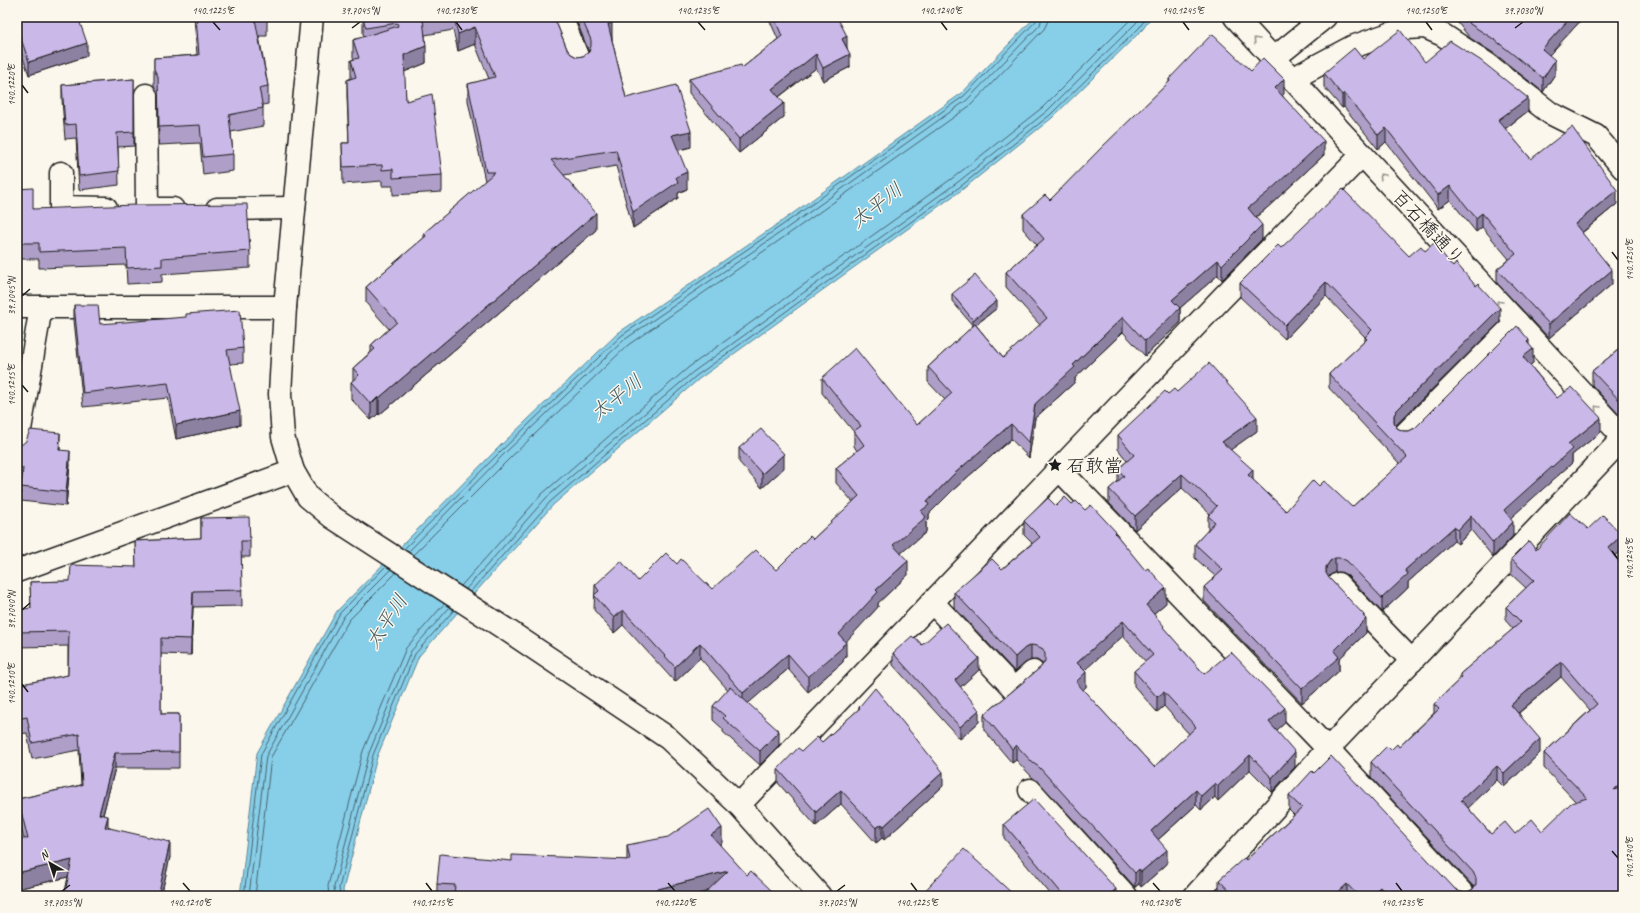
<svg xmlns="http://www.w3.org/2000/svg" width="1640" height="913" viewBox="0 0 1640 913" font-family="Caveat,'Klee One',sans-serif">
<rect width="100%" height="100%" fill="#fbf7ec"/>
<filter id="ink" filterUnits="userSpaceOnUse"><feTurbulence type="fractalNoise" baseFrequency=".025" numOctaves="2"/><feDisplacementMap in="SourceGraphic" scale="8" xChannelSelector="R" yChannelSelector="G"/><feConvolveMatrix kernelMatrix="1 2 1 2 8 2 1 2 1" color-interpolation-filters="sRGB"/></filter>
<g filter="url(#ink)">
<path fill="#87cee8" stroke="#5c8796" d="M1035,17H1151L1143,29L1052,118L963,189L699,379L553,505L419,656L377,757L343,890L344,896H240L257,753L337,611L500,446L618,333L782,221L962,93Z"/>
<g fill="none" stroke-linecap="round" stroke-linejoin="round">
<g stroke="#47636e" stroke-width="1">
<path d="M404,549L503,449L621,336L784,224L964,96L1036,21L1037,17"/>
<path d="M408,552L506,452L624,340L787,228L967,100L1040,25L1042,17"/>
<path d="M413,555L511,457L628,345L790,233L971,105L1044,29L1047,23L1048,17"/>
<path d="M461,586L542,494L689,367L954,177L1043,107L1133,17"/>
<path d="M466,589L546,498L693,372L958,182L1047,111L1136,23L1140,17"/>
<path d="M470,592L550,502L696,376L961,186L1050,115L1140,27L1146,17"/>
<path d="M244,896L261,754L340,613L386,566"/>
<path d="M249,896L266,756L344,616L391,569"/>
<path d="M255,896L271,757L349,620L396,573"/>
<path d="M329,896L328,886L363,751L406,648L444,604"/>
<path d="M335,896L334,887L369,753L411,651L450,607"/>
<path d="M340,896L339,888L373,755L415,654L454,610"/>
</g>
<defs>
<g id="minor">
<path d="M561,17L579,61"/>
<path d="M1235,17L1623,437"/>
<path d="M1273,59L1325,17"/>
<path d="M1292,79L1352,47L1407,28L1425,27L1443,35L1487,64L1550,113L1596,136L1623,168"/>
<path d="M146,95L147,209H173"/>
<path d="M61,173V207L106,208"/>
<path d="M217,209L294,208"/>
<path d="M17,307H41"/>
<path d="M1406,433L1517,322"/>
<path d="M17,447L41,307H285"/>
<path d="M1059,469L1328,749L1464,895"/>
<path d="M1338,584L1412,661"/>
<path d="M932,602L1014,689L1033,672"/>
<path d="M1030,790L1126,896"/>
<path d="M739,805L1223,297L1362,155"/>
<path d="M1195,896L1328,749L1623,438"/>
</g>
<g id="tertiary">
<path d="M312,17L285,307L280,394L283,437L293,471L308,497L332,517L510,632L668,738L739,805L820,896"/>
<path d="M17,571L293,471"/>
</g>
</defs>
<use href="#minor" stroke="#1c1c1c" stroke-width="25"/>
<use href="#tertiary" stroke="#1c1c1c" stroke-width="25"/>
<use href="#minor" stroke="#fbf7ec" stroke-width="22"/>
<use href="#tertiary" stroke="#fbf7ec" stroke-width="22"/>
</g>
<g fill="#ae9ec8" stroke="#1c1c1c" fill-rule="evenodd">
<path d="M17,17L87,56L29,75L17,40Z"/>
<path d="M194,17H267V36H259L268,86V104L263,105V126L231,132L233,154V171L203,175L200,143L159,145L158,95L154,86V58L197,55Z"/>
<path d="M364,17H554L567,49L571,54L577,57L583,56L589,52L575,17H610L612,40L626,98L691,147L678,150L687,189L678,193V198L633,228L616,166L564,175L596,230L379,415L378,414L371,420L351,399V382L353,380V368L371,352V345L389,329L366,303V287L424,238V233L485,181L468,101V84L489,79L475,44L458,51L453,30L425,35L426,63L404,72L406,101L442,175V192L393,195V186H382V181L343,184L342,143H349L347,97V80L351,78V60L354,59L353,57V40L364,37L363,34V18Z"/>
<path d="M768,17H837L847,48L850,67L823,81L816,68L779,97L784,117L739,153L689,93V79L742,68L778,39Z"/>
<path d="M1453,17H1584L1549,55L1555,74L1543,92L1495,54L1470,38Z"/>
<path d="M1363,59L1425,62L1528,111L1505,129L1531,159L1617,204L1582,233L1612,284L1549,338L1497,283V269L1509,259L1482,227L1476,232L1450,200L1438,209L1386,142L1378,149L1344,107L1342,108L1324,87V73Z"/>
<path d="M1251,71L1284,94L1282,95L1324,155L1267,208L1256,217L1262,239L1222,280L1218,275L1180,308V323L1145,356L1123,332L1075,378V382L1035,418L1029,458L1011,439L953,490L929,514V519L926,522V532L901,553L908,575L878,603V607L845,642L846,657L843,660V662L808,692L788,669L748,703L779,745L760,765L723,732V729L713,720V706L728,690L700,658L675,682L623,625L614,633L594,610L595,585L638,581L677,564L712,589L776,570L813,539L853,502L836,483V468L857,451L854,446V432L822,393V378L917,425L945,400L928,382V367L973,326L952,301V294L997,308L976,325L1003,358L1040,325L1006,287V272L1037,245L1023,229V214L1050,200L1169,82V79Z"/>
<path d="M134,79V146L118,147L119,185L79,190L76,138L65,139L62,100V85Z"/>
<path d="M17,189L33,209L250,251V268L162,274V282L127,284L126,265L39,268V259H17Z"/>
<path d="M1281,248L1409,256L1425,251L1453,267L1500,322L1397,424L1396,426L1397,428L1403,431H1409L1415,428L1529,345L1533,363L1530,365L1557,398L1601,432L1572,455V463L1510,518L1513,536L1493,557L1471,530L1458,544L1454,541L1408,582V588L1382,612L1347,575L1341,572H1335L1330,575L1328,577L1329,578L1364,617L1366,633L1339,659V671L1302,703L1204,601V587L1216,577L1195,558V544L1208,530V516L1210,514L1182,488L1135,530L1109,503V489L1118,482V469L1127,461L1118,449V435L1168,394L1177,392L1257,431L1230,450L1253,480L1286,511L1319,486L1352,507L1400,464L1329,388V374L1365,341V337L1326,296L1285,339L1240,297V283Z"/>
<path d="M74,305L100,324L243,348V363L230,364L240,425L176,439L168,398L83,407L74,320Z"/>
<path d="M1623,346V419L1592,385V371Z"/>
<path d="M17,445L60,447V451L70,465L66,506L21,501V482H17Z"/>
<path d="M739,448L784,468L762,488L739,462Z"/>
<path d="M1072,504L1085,510L1116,534L1166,603L1154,613L1164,629L1204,674L1285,723L1276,730L1295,767L1272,792L1250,770L1218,801L1215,797L1201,810L1196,805L1158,840L1167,864L1141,887L1139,884L1135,887L1039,782L1033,778L1016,760L1012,763L984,730V715L1041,667L1043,664L1037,660H1031L1025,663L1015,672L954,607V592L1002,569L1032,543L1024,535V521L1056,506ZM1123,636L1146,662L1134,671V686L1157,712L1164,706L1189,734L1154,767L1083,690L1086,687L1084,670Z"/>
<path d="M201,518L250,541V557H241L242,606L193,607L191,655L161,654V714H179V768H115L103,815L108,827L170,857L161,896H65V892L68,877L17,889V838L24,839L18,815V799L81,785L79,750L32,759L27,733L17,734V685L68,675V646L17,647V610L31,608L30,582L70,581L136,567L135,541L201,538Z"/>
<path d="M1588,529L1622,550L1615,557L1623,896H1220L1219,895V880L1246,860L1294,815L1289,810V796L1314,773L1455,889L1460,892L1466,893L1473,889L1474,888L1473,886L1371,777V762L1391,750L1399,747L1434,713V704L1460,679V674L1513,629L1506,621V607L1526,588L1511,574V559ZM1561,677L1590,710L1544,753V768L1576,802L1542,831L1515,834H1491L1468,808L1497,780L1504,787L1540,753L1519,713Z"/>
<path d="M922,645L979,670L960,687L979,722L960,739L893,665V653Z"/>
<path d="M859,707L943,786L884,840L882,838L876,843L841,804L816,826L778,783V769L802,751L822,742L859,709Z"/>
<path d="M1004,824L1116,896H1052L1004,838Z"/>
<path d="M722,843L719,845L747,875L772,896L707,892L690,896H437V884L512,861L627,860V845Z"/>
</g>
<g fill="#8d81a2" stroke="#1c1c1c">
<path d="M1571,17H1584L1542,63V49Z"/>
<path d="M612,23V40L608,41V24Z"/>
<path d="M475,27V44L458,51V34Z"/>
<path d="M847,36V49L842,39Z"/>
<path d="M87,43V56L29,75V62Z"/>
<path d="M426,46V63L404,72V55Z"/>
<path d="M816,54V68L772,102V89Z"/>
<path d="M850,54V67L823,81V68Z"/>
<path d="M1555,60V74L1543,92V78Z"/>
<path d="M1284,79V94L1275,103V88Z"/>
<path d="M1344,93V107L1342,108V95Z"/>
<path d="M1528,98V111L1498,134V120Z"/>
<path d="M784,103V117L739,153V139Z"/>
<path d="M1386,128V142L1378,149V135Z"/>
<path d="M691,131V147L672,152V135Z"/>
<path d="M1324,141V155L1267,208L1248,223V208Z"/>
<path d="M687,172V189L678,193V198L633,228V212L676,177Z"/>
<path d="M1450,186V200L1438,209V195Z"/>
<path d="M1617,190V204L1575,238V224Z"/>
<path d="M596,213V230L379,415V398Z"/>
<path d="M1482,213V227L1476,232V218Z"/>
<path d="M1262,225V239L1222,280V265Z"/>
<path d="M1218,260V275L1180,308V323L1145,356V341L1172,300Z"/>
<path d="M1612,270V284L1549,338V324Z"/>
<path d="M1326,282V296L1285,339V325Z"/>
<path d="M997,301V308L973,327V320Z"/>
<path d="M1500,308V322L1397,424L1394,429V415L1397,410Z"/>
<path d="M1123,317V332L1075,378V382L1035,418L1029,458V443L1035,404L1073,365Z"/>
<path d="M1529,340V351L1533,349V363L1523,371V357L1527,342Z"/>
<path d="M378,397V414L371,420V404Z"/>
<path d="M240,411V425L176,439V425Z"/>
<path d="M1257,417V431L1222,456V442Z"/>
<path d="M1601,418V432L1572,455V463L1504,524V510L1568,444Z"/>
<path d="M1011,424V439L953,490L929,514V519L926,522V532L893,560V545L921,511L927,502L953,475Z"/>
<path d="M60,433V447L59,464V450Z"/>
<path d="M70,451V465L66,506V492Z"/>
<path d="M784,454V468L762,488V474Z"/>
<path d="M1253,470V484L1248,475Z"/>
<path d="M1182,474V488L1135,530V516Z"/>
<path d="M1471,516V530L1458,544V530Z"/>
<path d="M1513,522V536L1493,557V543Z"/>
<path d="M1454,527V541L1408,582V588L1382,612V598L1405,570Z"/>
<path d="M1622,535V550L1608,563V548Z"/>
<path d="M1335,558V572L1330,575L1326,581V567L1330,561Z"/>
<path d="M908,561V575L878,603V607L842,646L846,643V657L843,660V662L808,692V677L839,634L876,590Z"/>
<path d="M1166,588V603L1146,620V605Z"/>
<path d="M193,591V607L191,655V639Z"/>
<path d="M623,610V625L614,633V618Z"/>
<path d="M1364,615V620L1366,619V633L1339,659V671L1302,703V689Z"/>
<path d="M1123,621V636L1077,677V663Z"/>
<path d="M700,643V658L675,682V667Z"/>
<path d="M1031,645V660L1025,663L1015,672V657L1025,648Z"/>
<path d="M788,654V669L743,708V693Z"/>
<path d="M979,658V670L955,692V680Z"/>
<path d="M1561,662V677L1511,719V705Z"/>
<path d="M1086,672V687L1076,697V682Z"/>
<path d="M1164,692V706L1157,712V697Z"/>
<path d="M1285,708V723L1269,737V722Z"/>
<path d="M979,710V722L960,739V727Z"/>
<path d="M779,731V745L760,765V751Z"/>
<path d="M1540,739V753L1504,787V773Z"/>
<path d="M1016,745V760L1012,763V749Z"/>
<path d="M1295,752V767L1272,792V778Z"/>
<path d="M115,753V768L99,830V814Z"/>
<path d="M1250,755V770L1218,801V786Z"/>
<path d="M1497,766V780L1461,815V800Z"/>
<path d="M943,772V786L884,840V826Z"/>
<path d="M1623,781V796L1614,790Z"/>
<path d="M1215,783V797L1201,810V796Z"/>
<path d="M841,790V804L816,826V812Z"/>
<path d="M1196,790V805L1151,846V831Z"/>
<path d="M108,816V832L105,827Z"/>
<path d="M882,824V838L876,843V828Z"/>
<path d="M722,828V843L711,850V835Z"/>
<path d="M170,842V857L161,896H158Z"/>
<path d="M1167,850V864L1141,887V872Z"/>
<path d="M72,860V876L17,889V873Z"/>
<path d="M1139,869V884L1135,887V873Z"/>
<path d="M728,871V886L690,896H631Z"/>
<path d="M1347,884V896H1334Z"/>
<path d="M1380,887V896H1370Z"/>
<path d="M1116,889V896H1108Z"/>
<path d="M772,891V896H767Z"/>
</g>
<g fill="#cab8e8" stroke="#1c1c1c" fill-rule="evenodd">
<path d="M17,17H78L87,43L29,62L17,27Z"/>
<path d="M196,17H267V18L255,19L268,86L259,88L263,108L229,115L233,154L203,157L200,125L159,127L158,77L154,69V58L199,55Z"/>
<path d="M364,17H433L423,19L426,46L404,55L406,101L432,94L442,175L393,178V169L382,170V165L343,167L342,143H349L347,80L356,77L351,60L359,58L353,40L398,26L397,23L366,28L363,18Z"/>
<path d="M454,17H554L567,49L571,54L577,57L583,56L589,52L591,46V40L581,17H610L612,23L608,24L626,98L676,85L691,131L672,135L687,172L676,177L678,182L633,212L616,150L551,160L596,213L379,398L378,397L371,404L351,382L359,375L353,368L375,349L371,345L397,322L366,287L426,236L424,233L495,172H486L468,84L495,77L475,27L458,34Z"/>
<path d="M774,17H837L847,36L842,39L850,54L823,68L816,54L772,89L784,103L739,139L689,79L741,65L742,68L782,36Z"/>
<path d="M1464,17H1571L1542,49L1555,60L1543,78L1495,40L1470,24Z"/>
<path d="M1400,30L1425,62L1450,41L1480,60L1528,98L1498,120L1531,159L1572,127L1617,190L1575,224L1612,270L1549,324L1497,269L1516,254L1482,213L1476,218L1450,186L1438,195L1386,128L1378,135L1344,93L1342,95L1324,73L1354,48L1363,59Z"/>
<path d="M1212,34L1251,71L1263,58L1284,79L1275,88L1324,141L1267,193L1248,208L1262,225L1222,265L1218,260L1172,300L1180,308L1145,341L1123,317L1073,365L1075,367L1035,404L1029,443L1011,424L953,475L927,502L929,505L921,511L926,517L893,545L908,561L876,590L878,592L839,634L846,643L842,646L843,647L808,677L788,654L743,693L700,643L675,667L623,610L614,618L594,595L599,591L595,585L621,561L638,581L666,553L677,564L681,559L712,589L756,550L776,570L810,536L813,539L859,496L836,468L864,445L854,431L861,426L822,378L855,348L917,425L952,393L928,367L975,324L1003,358L1047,318L1006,272L1044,239L1023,214L1045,195L1050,200L1101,148L1170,81L1169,79Z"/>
<path d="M134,79V132L117,133L119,171L79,176L76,124L65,125L62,85Z"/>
<path d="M33,188V209L135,205L247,204L250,251L162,258V266L127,268L126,248L39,252V243H17V189Z"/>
<path d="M1343,189L1409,256L1421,246L1425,251L1434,243L1453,267L1456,263L1476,286L1478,284L1500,308L1397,410L1394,415V422L1397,428L1403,431H1409L1415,428L1517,326L1529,340L1527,342L1533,349L1523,357L1557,398L1572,387L1601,418L1568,444L1572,449L1504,510L1513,522L1493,543L1471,516L1458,530L1454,527L1405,570L1408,574L1382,598L1347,561L1341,558H1335L1330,561L1326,567V573L1329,578L1364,615L1363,616L1366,619L1334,651L1339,657L1302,689L1204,587L1223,570L1195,544L1215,522L1208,516L1217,506L1182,474L1135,516L1109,489L1124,476L1118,469L1134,455L1118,435L1165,391L1168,394L1174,389L1177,392L1209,363L1257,417L1222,442L1253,470L1248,475L1286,511L1313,480L1319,486L1324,481L1352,507L1407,457L1329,374L1367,339L1365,337L1372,330L1326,282L1285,325L1240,283L1278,245L1281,248Z"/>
<path d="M975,275L997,301L973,320L952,294Z"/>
<path d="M74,305H98L100,324L186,317V314L240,310L243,348L227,350L240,411L176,425L168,383L83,393Z"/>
<path d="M1623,346V404L1592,371Z"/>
<path d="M761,429L784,454L762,474L739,448Z"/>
<path d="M30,430L60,433L59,450L70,451L66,492L21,487L23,468H17V445H21L26,441Z"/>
<path d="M1065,497L1072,504L1076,501L1085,510L1091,505L1116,532L1115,533L1145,570L1148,568L1166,588L1146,605L1164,626L1163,627L1204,674L1231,652L1285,708L1269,722L1295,752L1272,778L1250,755L1218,786L1215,783L1201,796L1196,790L1151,831L1167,850L1141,872L1139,869L1135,873L1039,767L1033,763L1016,745L1012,749L984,715L1041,667L1045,661V654L1043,649L1037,646L1031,645L1025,648L1015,657L954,592L992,559L1002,569L1040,537L1024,521L1048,498L1056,506ZM1123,621L1153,655L1134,671L1157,697L1164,692L1196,727L1154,767L1076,682L1086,672L1077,663Z"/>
<path d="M1570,513L1588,529L1603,515L1622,535L1608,548L1623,567V781L1614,790L1623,787V896H1388L1380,887L1370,896H1358L1347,884L1334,896H1234L1219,880L1244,858L1246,860L1302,808L1289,796L1312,771L1314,773L1331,756L1455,889L1460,892L1466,893L1473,889L1476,884V878L1473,872L1371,762L1387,746L1391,750L1397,744L1399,747L1439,709L1434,704L1462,677L1460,674L1521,622L1506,607L1534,580L1511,559L1529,541L1536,550ZM1561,662L1597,704L1544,753L1587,798L1571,803L1542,831L1532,819L1515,834L1505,822L1491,834L1461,800L1497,766L1504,773L1540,739L1511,705Z"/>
<path d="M249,517L250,541H241L242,590L193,591L191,639L161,638V714H179V752L115,753L99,814L108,816L105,827L170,842L158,896H83L65,892L72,860L17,873V838L28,839L18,799L82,785L79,734L32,743L27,717L17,719V685L68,675L69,631L17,632V610L31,608L30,582L70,581L71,565L136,567L135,541L201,538V518Z"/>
<path d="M946,623L979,658L955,680L979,710L960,727L893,653L912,636L914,638L915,637L922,645Z"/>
<path d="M730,687L779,731L760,751L723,718L725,716L713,706Z"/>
<path d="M875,688L943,772L884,826L882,824L876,828L841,790L816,812L778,769L798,748L802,751L817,737L822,742L860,708L859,707Z"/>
<path d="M1034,799L1116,889L1108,896H1064L1004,824Z"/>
<path d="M709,809L722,828L711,835L747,875L751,871L772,891L767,896H702L728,871L631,896H579L535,894V896H454L455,885L437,884L440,854L512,861V855L630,860L627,845L668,837Z"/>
<path d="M964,849L1015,896H920Z"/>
</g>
<defs><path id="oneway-chevron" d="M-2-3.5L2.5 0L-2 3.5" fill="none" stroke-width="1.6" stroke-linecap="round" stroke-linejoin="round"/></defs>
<g stroke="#97948e">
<use href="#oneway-chevron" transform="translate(1256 40) rotate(-133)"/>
<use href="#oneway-chevron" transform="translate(1382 176) rotate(-133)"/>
<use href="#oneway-chevron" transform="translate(1499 303) rotate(-133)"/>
<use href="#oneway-chevron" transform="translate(1597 408) rotate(-133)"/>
</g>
</g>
<path fill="none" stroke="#1c1c1c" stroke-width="1.5" d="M213,22L220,30M456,22L462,30M698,22L705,30M941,22L947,30M1183,22L1189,30M1426,22L1432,30M352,28L360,22M1515,28L1523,22M22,85L28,93M1612,252L1618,260M22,296L30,289M22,385L28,392M1612,551L1618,559M22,610L30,603M22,684L28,692M1612,851L1618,858M183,883L190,891M426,883L432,891M668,883L675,891M911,883L917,891M1153,883L1160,891M1396,883L1402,891M62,891L70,885M837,891L845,885"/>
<defs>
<symbol id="sight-bare" viewBox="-9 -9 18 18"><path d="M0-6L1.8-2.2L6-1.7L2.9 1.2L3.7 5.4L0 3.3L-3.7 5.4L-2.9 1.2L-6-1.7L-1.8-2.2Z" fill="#1c1c1c" stroke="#fbf7ec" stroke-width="2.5" paint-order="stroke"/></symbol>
</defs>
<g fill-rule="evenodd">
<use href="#sight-bare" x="1045" y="455" width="20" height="20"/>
</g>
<g text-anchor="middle" stroke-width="3" stroke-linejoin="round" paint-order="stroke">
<g font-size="19" fill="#1c1c1c" stroke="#fbf7ec">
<text transform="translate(1429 227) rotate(47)" y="7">百石橋通り</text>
</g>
<g font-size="19" fill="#1c1c1c" stroke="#fbf7ec" text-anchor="start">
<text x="1066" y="472">石敢當</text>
</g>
<g font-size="20" font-style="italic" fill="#415a63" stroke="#fbf7ec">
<text transform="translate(876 205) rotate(-38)" y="7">太平川</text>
<text transform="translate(616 397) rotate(-39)" y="7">太平川</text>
<text transform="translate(386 621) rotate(-57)" y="7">太平川</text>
</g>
</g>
<rect width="1640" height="913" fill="none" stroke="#fbf7ec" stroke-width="44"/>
<g transform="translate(50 863) rotate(321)" stroke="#fbf7ec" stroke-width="3" paint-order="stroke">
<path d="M0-3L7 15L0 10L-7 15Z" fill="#1c1c1c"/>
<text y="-6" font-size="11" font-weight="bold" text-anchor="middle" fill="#1c1c1c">N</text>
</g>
<rect x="22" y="22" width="1596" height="869" fill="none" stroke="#1c1c1c" stroke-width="1.5"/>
<g font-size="10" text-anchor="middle" fill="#1c1c1c">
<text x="213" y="14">140.1225°E</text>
<text x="360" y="14">39.7045°N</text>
<text x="456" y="14">140.1230°E</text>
<text x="698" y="14">140.1235°E</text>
<text x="941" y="14">140.1240°E</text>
<text x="1183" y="14">140.1245°E</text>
<text x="1426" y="14">140.1250°E</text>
<text x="1523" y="14">39.7030°N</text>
<text transform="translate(11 85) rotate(-90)" y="4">140.1220°E</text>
<text transform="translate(1629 260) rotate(-90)" y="4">140.1250°E</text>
<text transform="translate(11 296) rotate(-90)" y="4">39.7045°N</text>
<text transform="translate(11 385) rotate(-90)" y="4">140.1215°E</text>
<text transform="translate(1629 559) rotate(-90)" y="4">140.1245°E</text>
<text transform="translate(11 610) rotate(-90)" y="4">39.7040°N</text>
<text transform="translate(11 684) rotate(-90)" y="4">140.1210°E</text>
<text transform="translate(1629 858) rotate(-90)" y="4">140.1240°E</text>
<text x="62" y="906">39.7035°N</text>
<text x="190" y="906">140.1210°E</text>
<text x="432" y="906">140.1215°E</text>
<text x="675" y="906">140.1220°E</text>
<text x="837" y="906">39.7025°N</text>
<text x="917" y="906">140.1225°E</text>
<text x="1160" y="906">140.1230°E</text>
<text x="1402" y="906">140.1235°E</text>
</g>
</svg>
